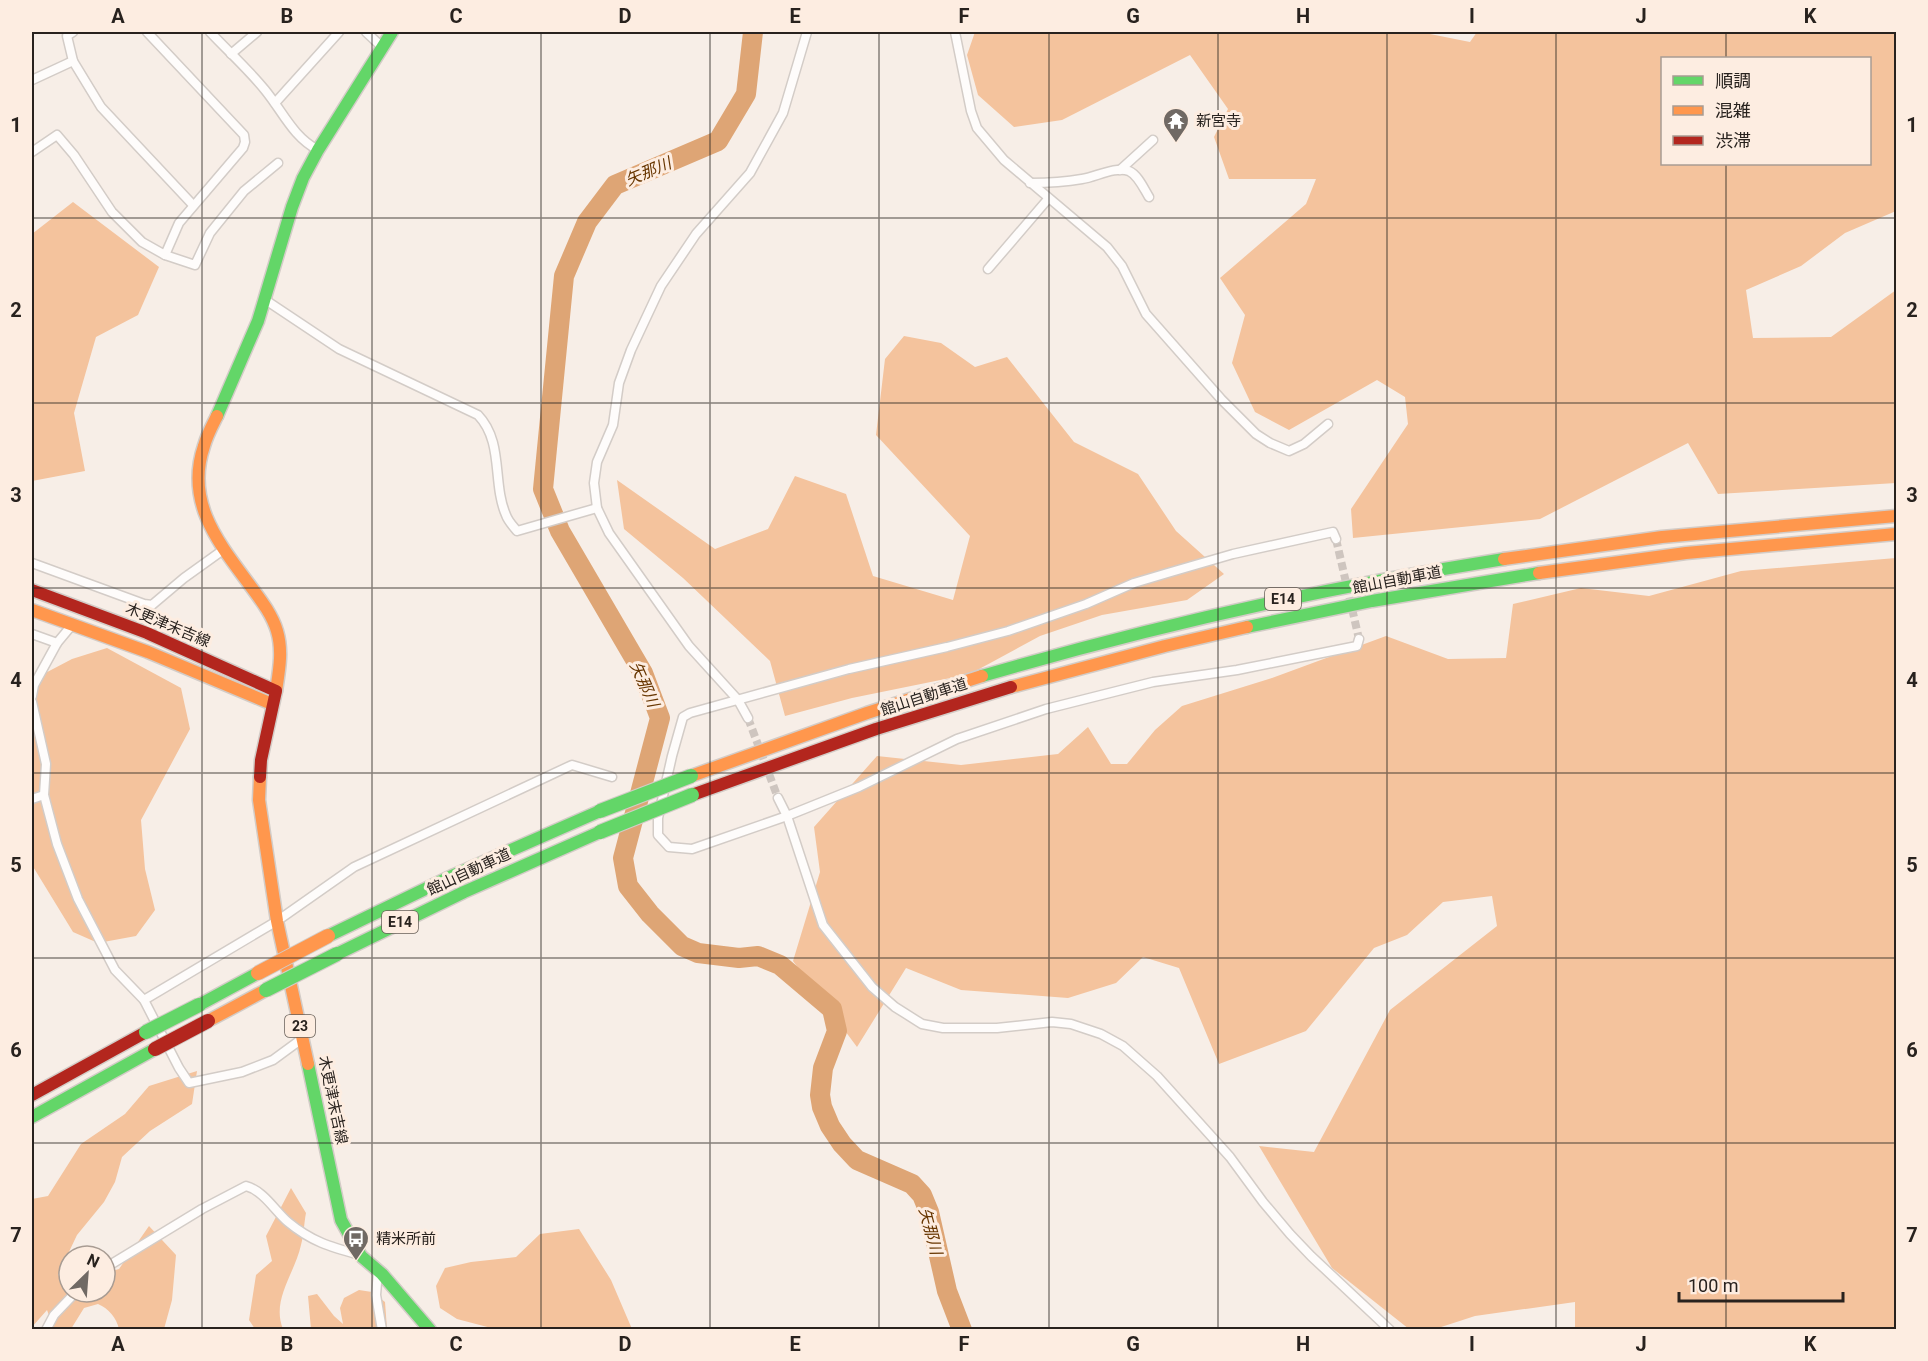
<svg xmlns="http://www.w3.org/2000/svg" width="1928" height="1361" viewBox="0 0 1928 1361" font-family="Roboto,'Noto Sans JP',sans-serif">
<rect width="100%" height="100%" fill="#f7eee7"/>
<g fill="#f4c39d" fill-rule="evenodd">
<path d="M975,32H1420L1470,42L1477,32H1896V211L1845,233L1801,266L1746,290L1753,338L1831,337L1896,290V483L1718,494L1688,443L1540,519L1353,538L1351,509L1408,424L1405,397L1377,380L1289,430L1255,412L1232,363L1245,315L1220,278L1306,204L1316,179H1229L1214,137L1228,109L1190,55L1062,120L1014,127L978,95L967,55ZM1870,58V164H1662V58Z"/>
<path d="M73,202L159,267L138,315L96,337L74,413L85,471L32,481V234Z"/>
<path d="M904,336L941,343L975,367L1007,357L1074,442L1138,474L1176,531L1224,574L1187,600L1102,615L1040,636L970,674L852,698L785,716L770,661L683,578L624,529L617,480L715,549L768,529L795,476L846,494L873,576L953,600L970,536L876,435L885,359Z"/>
<path d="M1896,558V1329H1575V1302L1475,1316L1435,1329H1409L1332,1268L1259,1146L1314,1152L1390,1010L1497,926L1492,896L1443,902L1407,935L1374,948L1306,1031L1219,1064L1179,968L1143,957L1116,983L1068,998L961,990L906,968L857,1047L793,961L820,872L814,827L877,756L961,765L1058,754L1088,727L1111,764H1127L1155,730L1182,706L1272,678L1386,636L1448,659L1506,658L1513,604L1581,588L1649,596L1741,571Z"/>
<path d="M107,648L181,688L190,729L141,820L145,869L155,910L136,936L98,943L73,932L32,865V680L72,659Z"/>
<path d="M197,1071L192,1104L150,1131L122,1157L115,1182L104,1202L77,1235L58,1275L69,1283V1292H105V1273L119,1269L149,1226L176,1255L172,1300L164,1329H119C116,1317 109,1309 98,1304L84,1308L71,1329H54L47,1310L32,1327V1199L48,1196L81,1144L125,1114L149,1086Z"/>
<path d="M291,1188L306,1213C304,1223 304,1234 301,1245C295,1273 271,1300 283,1329H255L249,1320L256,1275L272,1261L266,1236Z"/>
<path d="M579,1229L611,1280L632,1329H495L457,1319L440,1308L436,1286L445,1268L471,1262L516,1257L540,1234Z"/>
<path d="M359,1290L372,1292L385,1302L387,1329H309H311L308,1296L317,1294L334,1316L343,1324L340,1308L344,1298Z"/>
</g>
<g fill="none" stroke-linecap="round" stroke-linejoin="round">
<path stroke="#dea575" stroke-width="20" d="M753,32L746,94L718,141L615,185L587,222L564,276L543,489L560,531L643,673L660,718L623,858L628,886L650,914L682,946L698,953L739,958L758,956L780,965L832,1009L837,1031L823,1068L820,1095L822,1107L830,1126L842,1144L857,1160L912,1184L922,1195L929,1212L947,1291L962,1330"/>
<g stroke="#cec5bf" stroke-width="8" stroke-dasharray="8 4" stroke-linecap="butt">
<path d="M1336,539L1359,639"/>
<path d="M748,718L778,798"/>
</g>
<defs>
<g id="street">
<path d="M73,32L67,36L73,61L101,107L193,205"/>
<path d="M147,32L244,135L245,142L243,148L179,223L165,255"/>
<path d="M210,32C228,51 249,70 265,90C283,112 293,137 318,150"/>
<path d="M366,32L382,47"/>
<path d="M955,32L971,111L977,128L1004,160L1107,247L1122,266L1146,314L1221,399L1256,434L1270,443L1289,451L1304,444L1328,424"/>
<path d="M231,54L257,32"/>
<path d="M32,80L73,61"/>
<path d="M275,103L339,32"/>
<path d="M32,152L57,135L74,155L112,212L142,242L165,255L195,265L210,233L244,191L278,163"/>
<path d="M1120,170L1153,140"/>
<path d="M1030,183C1048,183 1065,182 1082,179C1096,177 1115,166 1129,171C1138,175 1144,189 1149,197"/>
<path d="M988,269L1048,199"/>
<path d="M264,299L339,349L478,415C504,442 492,483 506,515C508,521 513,526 517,531L597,508"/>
<path d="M1336,539L1333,532L1233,554L1171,572L1134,583L1086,604L1008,631L947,647L849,669L690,713L683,717L672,756L658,818V835L669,847L692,849L787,816L859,787L957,739L1046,709L1153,682L1237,670L1357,646L1359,639"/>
<path d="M32,563L144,604L152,605L184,578L223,550"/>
<path d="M32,634L57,643L34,685L32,696"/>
<path d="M57,643L72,625"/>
<path d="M32,702L46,764L44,795L57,844L78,899L115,970L144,1000L179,1068L189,1083L242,1072L273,1060L303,1038"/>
<path d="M748,718L738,700L689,646L609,533L597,508L594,483L597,462L613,425L619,383L631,350L661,286L696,234L750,173L783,113L807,32"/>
<path d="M778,798L787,816L823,925L872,987L895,1007L922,1024L943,1028H997L1052,1022L1071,1024L1101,1034L1123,1046L1157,1076L1230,1157L1263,1202L1290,1234L1311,1256L1390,1330"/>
<path d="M32,799L44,795"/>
<path d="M144,1000L277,921L354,867L572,765L612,777"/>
<path d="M105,1268L202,1209L246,1186C264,1191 275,1211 288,1222C312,1242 331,1247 360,1255"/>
<path d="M378,1271L376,1295L382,1330"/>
<path d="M46,1330L54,1315L76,1292"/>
</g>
<g id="fast">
<path d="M217,416L258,321L292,207L303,178L318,150L392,32"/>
<path d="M1247,627L1372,601L1539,573"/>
<path d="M982,676C1154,626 1327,587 1504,559"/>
<path d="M328,936L454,875L600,811"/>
<path d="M337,954L464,892L600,832"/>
<path d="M199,1005L258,973"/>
<path d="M308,1064L341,1220L361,1256L382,1274L430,1330"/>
<path d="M32,1117L155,1049"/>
</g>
<g id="slow">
<path d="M217,416C212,426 207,435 204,446C185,502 218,542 249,584C260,599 272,614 277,631C283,651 279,671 276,691"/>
<path d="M1504,559L1662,537L1896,516"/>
<path d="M1539,573L1686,553L1896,534"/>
<path d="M32,610L148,652L272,704"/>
<path d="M1011,687L1165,646L1247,627"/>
<path d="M691,776L867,713L982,676"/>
<path d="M260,777L259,800L277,921L308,1064"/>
<path d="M208,1021L266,990"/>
</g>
<g id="jam">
<path d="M32,590L147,633L276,691L261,760L260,777"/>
<path d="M692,795L876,729L1011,687"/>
<path d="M32,1095L146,1032"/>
</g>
</defs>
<use href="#street" stroke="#d3ccc7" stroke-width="11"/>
<use href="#fast" stroke="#d3ccc7" stroke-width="15"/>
<use href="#slow" stroke="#d3ccc7" stroke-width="15"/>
<use href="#jam" stroke="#d3ccc7" stroke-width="15"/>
<use href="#street" stroke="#fefcfb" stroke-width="8"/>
<use href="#fast" stroke="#63d668" stroke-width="12"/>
<use href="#slow" stroke="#ff974d" stroke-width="12"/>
<use href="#jam" stroke="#b3261e" stroke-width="12"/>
<defs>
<g id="fast-bridge">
<path d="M600,811L691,776"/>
<path d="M600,832L692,795"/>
<path d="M266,990L337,954"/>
<path d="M146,1032L199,1005"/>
</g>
<path id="slow-bridge" d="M258,973L328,936"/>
<path id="jam-bridge" d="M155,1049L208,1021"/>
</defs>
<use href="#fast-bridge" stroke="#d3ccc7" stroke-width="16" stroke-linecap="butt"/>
<use href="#slow-bridge" stroke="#d3ccc7" stroke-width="16" stroke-linecap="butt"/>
<use href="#jam-bridge" stroke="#d3ccc7" stroke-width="16" stroke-linecap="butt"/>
<use href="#fast-bridge" stroke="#63d668" stroke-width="14"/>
<use href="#slow-bridge" stroke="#ff974d" stroke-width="14"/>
<use href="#jam-bridge" stroke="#b3261e" stroke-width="14"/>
</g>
<path fill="none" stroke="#28221e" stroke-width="1.5" stroke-opacity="0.55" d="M202,32V1330M372,32V1330M541,32V1330M710,32V1330M879,32V1330M1049,32V1330M1218,32V1330M1387,32V1330M1556,32V1330M1726,32V58M1726,164V1330M32,218H1896M32,403H1896M32,588H1896M32,773H1896M32,958H1896M32,1143H1896"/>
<defs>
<symbol id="temple-pin" viewBox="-11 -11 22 30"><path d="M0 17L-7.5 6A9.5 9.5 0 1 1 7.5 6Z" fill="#706964" stroke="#fdede1"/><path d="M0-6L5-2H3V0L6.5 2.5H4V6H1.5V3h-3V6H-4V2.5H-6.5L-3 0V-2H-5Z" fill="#fff"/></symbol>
<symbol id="bus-pin" viewBox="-11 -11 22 30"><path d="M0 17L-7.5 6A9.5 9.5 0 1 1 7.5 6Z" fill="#706964" stroke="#fdede1"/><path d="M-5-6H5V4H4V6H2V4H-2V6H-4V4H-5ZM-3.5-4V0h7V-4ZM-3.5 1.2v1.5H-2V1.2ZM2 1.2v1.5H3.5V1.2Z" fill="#fff"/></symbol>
</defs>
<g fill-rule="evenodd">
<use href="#temple-pin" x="1161" y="106" width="30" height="40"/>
<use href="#bus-pin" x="341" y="1224" width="30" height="40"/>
</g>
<g text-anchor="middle" stroke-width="6" stroke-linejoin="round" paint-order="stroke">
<g fill="#fdede1" stroke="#685f58" stroke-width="1.5">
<rect x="1265" y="588" width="36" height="22" rx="4.5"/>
<rect x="382" y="911" width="36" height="22" rx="4.5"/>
<rect x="285" y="1015" width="30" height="22" rx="4.5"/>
</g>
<g font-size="14" font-weight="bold" fill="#28221e">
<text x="1283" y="604">E14</text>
<text x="400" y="927">E14</text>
<text x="300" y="1031">23</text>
</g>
<g font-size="15" fill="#28221e" stroke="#fdede1" text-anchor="start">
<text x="1196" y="126">新宮寺</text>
<text x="376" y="1244">精米所前</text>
</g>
<g font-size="15" fill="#28221e" stroke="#fdede1">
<text transform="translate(1397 580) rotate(-11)" y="5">館山自動車道</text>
<text transform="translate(168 625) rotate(23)" y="5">木更津末吉線</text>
<text transform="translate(924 697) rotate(-18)" y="5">館山自動車道</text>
<text transform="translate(469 872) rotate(-25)" y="5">館山自動車道</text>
<text transform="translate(333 1100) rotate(78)" y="5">木更津末吉線</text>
</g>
<g font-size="16" font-style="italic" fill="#683600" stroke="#fdede1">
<text transform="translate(648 171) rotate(-23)" y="6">矢那川</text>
<text transform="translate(645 684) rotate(66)" y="6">矢那川</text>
<text transform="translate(931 1231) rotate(75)" y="6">矢那川</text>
</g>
</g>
<rect width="1928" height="1361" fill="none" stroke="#fdede1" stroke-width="66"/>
<rect x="1661" y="57" width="210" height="108" fill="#fdede1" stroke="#a89c93" stroke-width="1.5"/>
<rect x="1673" y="76" width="30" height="9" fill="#63d668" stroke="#a89c93" stroke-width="1.5"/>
<text x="1715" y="87" font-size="18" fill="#28221e">順調</text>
<rect x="1673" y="106" width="30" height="9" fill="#ff974d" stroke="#a89c93" stroke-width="1.5"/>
<text x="1715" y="117" font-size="18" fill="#28221e">混雑</text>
<rect x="1673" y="136" width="30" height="9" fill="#b3261e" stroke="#a89c93" stroke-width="1.5"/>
<text x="1715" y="147" font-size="18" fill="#28221e">渋滞</text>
<g transform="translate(87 1274) rotate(25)"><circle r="28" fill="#fdede1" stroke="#a89c93" stroke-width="1.5"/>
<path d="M0-4.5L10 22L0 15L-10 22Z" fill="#706964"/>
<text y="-9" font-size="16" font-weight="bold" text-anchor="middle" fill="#28221e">N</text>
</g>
<path d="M1679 1292v9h164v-9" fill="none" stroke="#28221e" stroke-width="3"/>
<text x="1688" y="1292" font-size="18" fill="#28221e" stroke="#fdede1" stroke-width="4.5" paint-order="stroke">100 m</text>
<rect x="33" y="33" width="1862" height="1295" fill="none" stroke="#28221e" stroke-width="2"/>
<g font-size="20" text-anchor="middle" font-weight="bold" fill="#28221e">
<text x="118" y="23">A</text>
<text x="287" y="23">B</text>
<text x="456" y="23">C</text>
<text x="625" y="23">D</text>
<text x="795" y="23">E</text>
<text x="964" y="23">F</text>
<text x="1133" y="23">G</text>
<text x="1303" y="23">H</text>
<text x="1472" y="23">I</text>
<text x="1641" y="23">J</text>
<text x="1810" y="23">K</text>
<text x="16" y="132">1</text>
<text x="1912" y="132">1</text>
<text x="16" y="317">2</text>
<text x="1912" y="317">2</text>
<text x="16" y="502">3</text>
<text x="1912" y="502">3</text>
<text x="16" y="687">4</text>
<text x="1912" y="687">4</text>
<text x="16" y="872">5</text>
<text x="1912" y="872">5</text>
<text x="16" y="1057">6</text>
<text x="1912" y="1057">6</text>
<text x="16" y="1242">7</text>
<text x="1912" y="1242">7</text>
<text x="118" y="1351">A</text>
<text x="287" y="1351">B</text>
<text x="456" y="1351">C</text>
<text x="625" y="1351">D</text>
<text x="795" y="1351">E</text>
<text x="964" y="1351">F</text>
<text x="1133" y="1351">G</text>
<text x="1303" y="1351">H</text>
<text x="1472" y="1351">I</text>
<text x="1641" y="1351">J</text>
<text x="1810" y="1351">K</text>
</g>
</svg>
